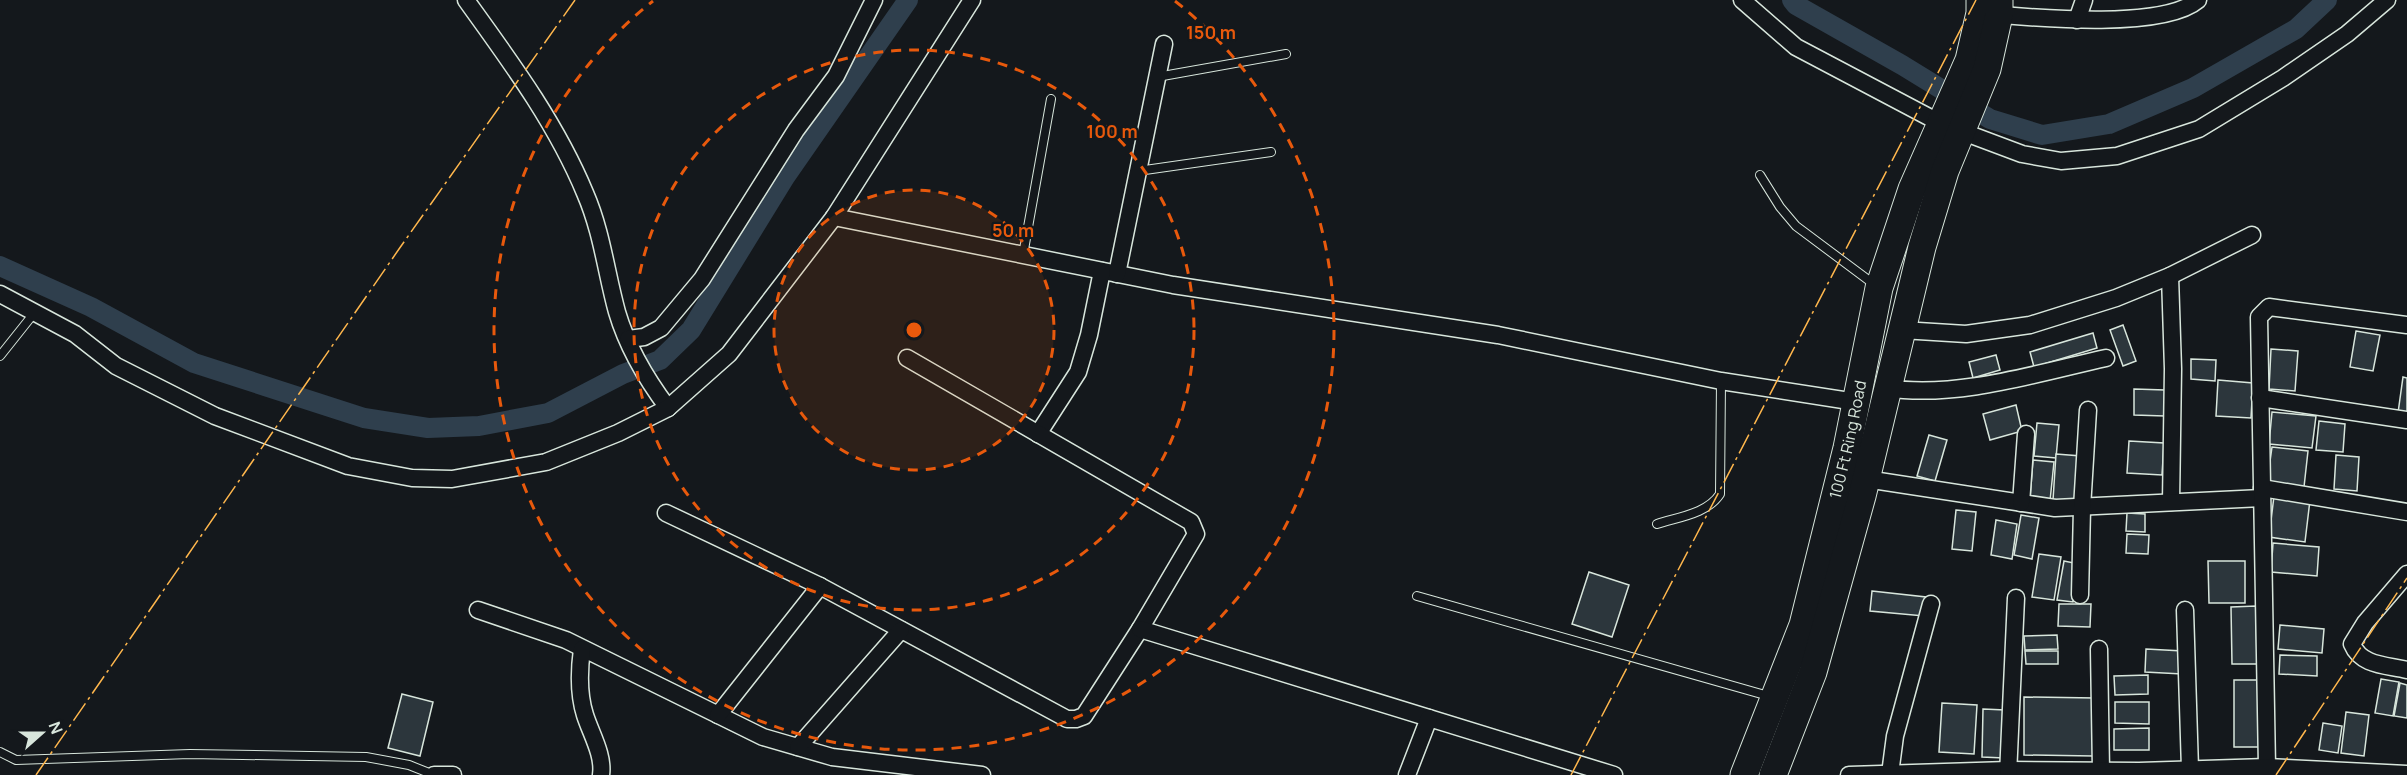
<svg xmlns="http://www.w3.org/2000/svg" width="2407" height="775" viewBox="0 0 2407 775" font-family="Manrope,sans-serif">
<rect width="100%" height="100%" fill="#14181c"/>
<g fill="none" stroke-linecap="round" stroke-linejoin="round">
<g stroke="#2f3f4d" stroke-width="20">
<path d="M1792,0L1796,5L1902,65L1990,119L2042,135L2109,124L2193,88L2296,29L2327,0"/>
<path d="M0,266L91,307L194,363L364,418L428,428L479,426L548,413L623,374L660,360L691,330L785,177L908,0"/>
</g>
</g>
<g fill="#2c363c" stroke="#d8e6dc" stroke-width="1.5">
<path d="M2123,325L2136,361L2123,366L2110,330Z"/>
<path d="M2356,331L2380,335L2373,371L2350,367Z"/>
<path d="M2093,333L2097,348L2034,367L2030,352Z"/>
<path d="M2271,349L2298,351L2295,391L2269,389Z"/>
<path d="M1996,355L2000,370L1973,378L1969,362Z"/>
<path d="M2191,359L2216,360L2215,381L2191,379Z"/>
<path d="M2403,377L2407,378V414L2398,413Z"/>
<path d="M2218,380L2253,383L2251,418L2216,416Z"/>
<path d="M2134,389L2165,390V416L2134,415Z"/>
<path d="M2016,405L2022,431L1990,440L1983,414Z"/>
<path d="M2272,412L2316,416L2312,448L2269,444Z"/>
<path d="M2319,421L2345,424L2343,452L2316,450Z"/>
<path d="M2037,423L2059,425L2056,458L2034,456Z"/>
<path d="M1929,435L1947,440L1935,481L1917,476Z"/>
<path d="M2129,441L2164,443L2162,475L2127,473Z"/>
<path d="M2272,447L2308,451L2304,487L2267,483Z"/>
<path d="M2056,454L2081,456L2077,502L2053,500Z"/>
<path d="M2336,455L2359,457L2357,491L2334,489Z"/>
<path d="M2033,460L2054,462L2050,501L2030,499Z"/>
<path d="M2274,496L2310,500L2305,542L2269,537Z"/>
<path d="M1956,510L1976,512L1972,551L1952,549Z"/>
<path d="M2127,513L2145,514V532L2126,531Z"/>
<path d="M2021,515L2039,518L2032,559L2014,555Z"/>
<path d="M1996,520L2017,524L2012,559L1991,555Z"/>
<path d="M2127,534L2149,535L2148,554L2126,553Z"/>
<path d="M2273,543L2319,547L2317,576L2271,572Z"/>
<path d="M2039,554L2061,557L2054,600L2032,597Z"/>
<path d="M2064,561L2079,564L2073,602L2057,600Z"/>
<path d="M2208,561H2245V603H2209Z"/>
<path d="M1589,572L1629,585L1612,637L1572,624Z"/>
<path d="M1872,591L1926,597L1924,616L1870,611Z"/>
<path d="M2059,604H2091L2090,627L2058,626Z"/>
<path d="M2256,606L2257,664H2232L2231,607Z"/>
<path d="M2280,625L2324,629L2322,653L2278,649Z"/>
<path d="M2057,635L2058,649L2025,650L2024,636Z"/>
<path d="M2146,649L2183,651L2182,674L2145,672Z"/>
<path d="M2025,651H2058V664H2026Z"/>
<path d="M2280,655L2317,656V676L2279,674Z"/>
<path d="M2148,675V694L2115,695L2114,676Z"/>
<path d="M2381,679L2399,682L2393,716L2375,713Z"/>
<rect x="2234" y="680" width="27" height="67"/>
<path d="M2400,683L2407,685V718L2394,716Z"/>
<path d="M402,694L433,702L420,756L388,748Z"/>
<path d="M2024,697L2095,698L2094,756L2024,755Z"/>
<path d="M2115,702H2149V724L2115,723Z"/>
<path d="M1942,703L1977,705L1974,754L1939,752Z"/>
<path d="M1983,709L2005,710L2004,758L1982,757Z"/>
<path d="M2346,712L2369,715L2364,756L2341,753Z"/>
<path d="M2323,723L2342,726L2338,753L2319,750Z"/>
<path d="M2149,728V750H2114V729Z"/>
</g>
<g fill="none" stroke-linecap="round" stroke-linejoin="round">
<defs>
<g id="lane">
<path d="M1157,77L1286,54"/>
<path d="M1138,171L1271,152"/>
<path d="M1760,175L1780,207L1796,226L1875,285"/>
<path d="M1023,255L1051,99"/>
<path d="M0,356L35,312"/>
<path d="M1657,524C1678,517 1707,514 1720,494L1721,381"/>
<path d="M1417,596L1772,697"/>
<path d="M0,752L16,760L190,754L366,757L409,765L434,775"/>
</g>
<g id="street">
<path d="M466,0C510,61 556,123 585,193C602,232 606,272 617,312C627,346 647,380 668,408"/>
<path d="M1742,0L1796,47L1942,124L2022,154L2061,161L2117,156L2199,129L2283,78L2347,34L2387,0"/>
<path d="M1990,14C2036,18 2163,30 2198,0"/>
<path d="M2077,20L2084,0"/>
<path d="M834,217L1173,285L1498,335L1721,381L1856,402"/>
<path d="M1117,274L1164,44"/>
<path d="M2170,276L2173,369L2171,502"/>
<path d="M0,294L75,334L116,366L215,416L348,466L412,478L452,479L546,462L618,433L668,408L729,354L834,217L972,0"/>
<path d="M1902,330L1966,334L2030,325L2116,298L2170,276L2252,235"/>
<path d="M628,339L644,337L661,328L702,279L796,130L836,76L874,0"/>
<path d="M1887,388C1956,399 2038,373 2106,358"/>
<path d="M2260,398L2407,420"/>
<path d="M1038,434L1078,372L1089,335L1102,271"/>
<path d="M1866,479L2055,508L2262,498"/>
<path d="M2262,488L2407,512"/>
<path d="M2021,503L2026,434"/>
<path d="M666,513L820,586L1067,719H1076L1084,716L1140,629L1196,534L1191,522L907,358"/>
<path d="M2407,574L2365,623L2352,644C2361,666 2386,665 2407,670"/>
<path d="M2080,595L2082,508L2088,410"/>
<path d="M478,610L566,640L763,737L832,757L982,775"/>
<path d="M2185,610L2190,769"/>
<path d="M1140,629L1614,775"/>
<path d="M582,649C579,671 578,693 585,715C591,734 604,755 601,775"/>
<path d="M2099,649L2101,770"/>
<path d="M718,715L820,586"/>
<path d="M798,747L901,630"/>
<path d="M2267,767L2259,317L2269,307L2407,325"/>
<path d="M1890,774L1895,736L1931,604"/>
<path d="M434,775H453"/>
<path d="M1407,775L1429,718"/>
<path d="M1849,775L2008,770L2139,771L2267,767L2407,774"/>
<path d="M2008,775L2016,598"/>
</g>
<g id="primary">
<path id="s1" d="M1744,775L1803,625L1847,448L1879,288L1912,189L1969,60L1980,13V0"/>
<path d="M1773,775L1813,672L1862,496L1922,247L1945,171L1987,69L1999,15V0"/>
</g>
</defs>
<use href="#lane" stroke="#d8e6dc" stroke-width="10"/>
<use href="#street" stroke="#d8e6dc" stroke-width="19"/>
<use href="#primary" stroke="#d8e6dc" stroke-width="29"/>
<use href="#lane" stroke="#14181c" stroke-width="8"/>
<use href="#street" stroke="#14181c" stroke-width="16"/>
<use href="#primary" stroke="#14181c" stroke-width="27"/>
<g stroke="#ffb74d" stroke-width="1.5" stroke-dasharray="21 4.5 3 4.5" stroke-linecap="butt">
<path d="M36,775L399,249L575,0"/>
<path d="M1571,775L1976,0"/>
<path d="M2276,775L2407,578"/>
</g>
</g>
<circle cx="914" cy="330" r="140" fill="#e8590c" fill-opacity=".12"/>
<g fill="none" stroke="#e8590c" stroke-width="3" stroke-dasharray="10 8">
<circle cx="914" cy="330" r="140"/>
<circle cx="914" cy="330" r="280"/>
<path d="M1175 1A420 420 0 1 1 653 1"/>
</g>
<g text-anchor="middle" stroke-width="4.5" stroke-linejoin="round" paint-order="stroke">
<g font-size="16" fill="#d8e6dc" stroke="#14181c">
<text dy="6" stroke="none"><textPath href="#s1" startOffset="352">100 Ft Ring Road</textPath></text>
</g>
</g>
<circle cx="914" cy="330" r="9" fill="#e8590c" stroke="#14181c" stroke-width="3"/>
<g font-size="18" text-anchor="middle" font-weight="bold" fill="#e8590c" stroke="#14181c" stroke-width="4.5" stroke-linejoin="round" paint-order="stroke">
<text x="1211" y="39">150 m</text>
<text x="1112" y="138">100 m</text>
<text x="1013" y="237">50 m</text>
</g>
<g transform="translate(42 733) rotate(69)" stroke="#14181c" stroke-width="4.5" paint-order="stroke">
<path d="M0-4.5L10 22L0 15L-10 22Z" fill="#d8e6dc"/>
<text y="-9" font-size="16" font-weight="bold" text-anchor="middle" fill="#d8e6dc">N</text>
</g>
</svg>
